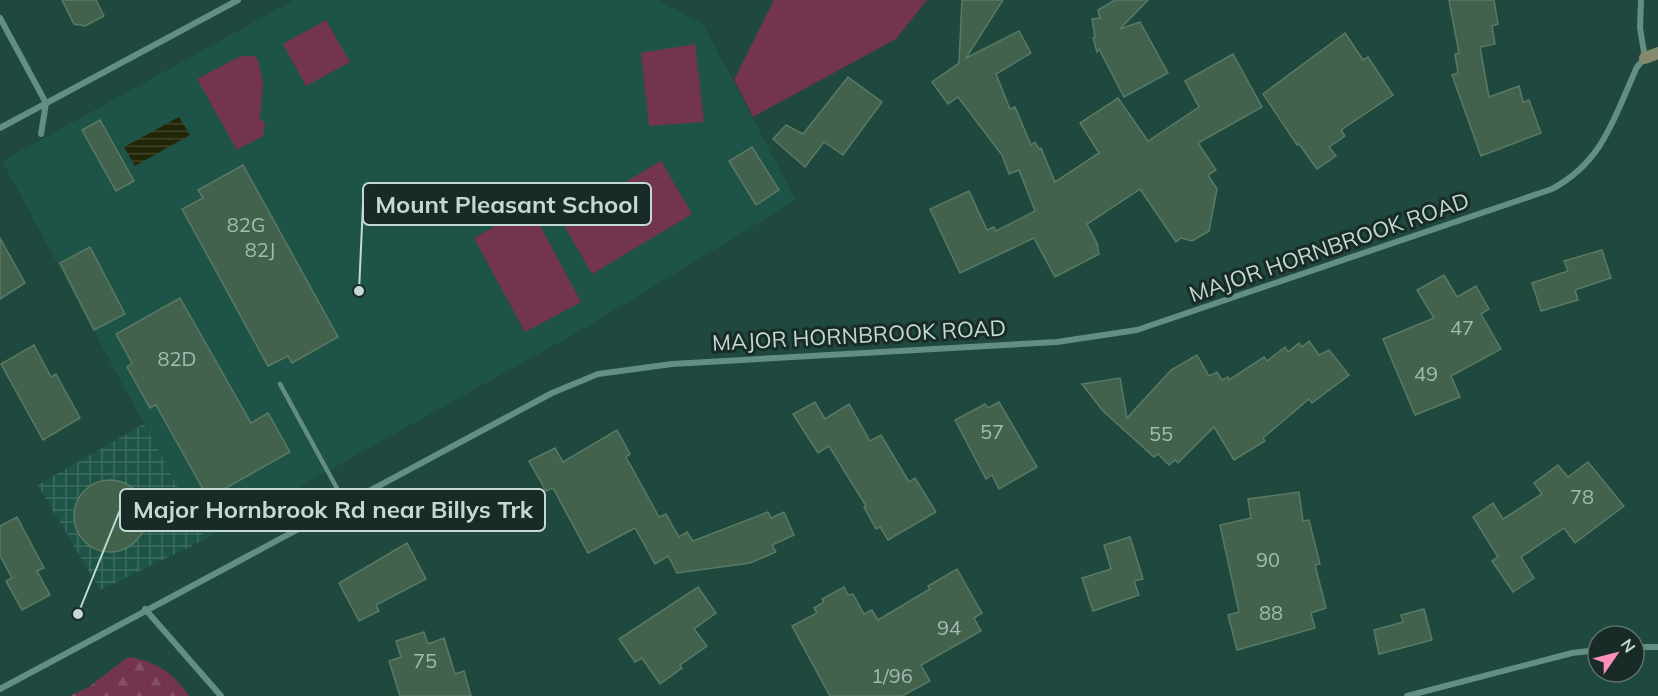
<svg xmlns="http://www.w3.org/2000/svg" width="1658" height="696" viewBox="0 0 1658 696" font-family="Mulish,sans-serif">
<defs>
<pattern id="industrial-grid" width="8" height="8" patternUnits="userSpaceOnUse" patternTransform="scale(1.5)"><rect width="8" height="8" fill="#1e5347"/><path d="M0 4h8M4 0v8" fill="none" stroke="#3d6b61"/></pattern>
<pattern id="forest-firs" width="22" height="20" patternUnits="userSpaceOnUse" patternTransform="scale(1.5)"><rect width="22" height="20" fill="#73344f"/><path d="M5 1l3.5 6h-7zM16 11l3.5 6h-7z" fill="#855167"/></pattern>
<pattern id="water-rules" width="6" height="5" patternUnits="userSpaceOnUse" patternTransform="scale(1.5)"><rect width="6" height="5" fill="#222607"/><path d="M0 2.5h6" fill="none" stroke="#40452a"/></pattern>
</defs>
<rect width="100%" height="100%" fill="#1f483e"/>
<path fill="#1e5347" d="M294,0H657L703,24L796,200L590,325L206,539L2,161Z"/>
<path fill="url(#industrial-grid)" d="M144,424L206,539L100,590L38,485Z"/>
<g fill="#73344f">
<path d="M774,0H927L896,39L753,117L734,80Z"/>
<path d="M326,20L350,62L306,86L283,44Z"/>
<path d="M695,44L704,122L649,126L641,53Z"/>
<path d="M241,56H254L258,60L263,83L260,119L265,123L263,136L237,150L197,79Z"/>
<path d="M661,161L692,214L592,274L561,220Z"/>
<path d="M530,207L581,302L525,332L474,238Z"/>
</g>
<path fill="url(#forest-firs)" d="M128,657C155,661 173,672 189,696H70L89,687Z"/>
<path fill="url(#water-rules)" d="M179,117L190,135L135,166L124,147Z"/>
<g fill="#42624e" stroke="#597a64" stroke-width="1.5">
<path d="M62,0H96L104,16L85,26L74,24Z"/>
<path d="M962,0H1003L966,58L1019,31L1031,53L996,74L1010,109L1015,107L1031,145L1035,142L1039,149L1041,148L1055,182L1099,153L1080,123L1118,98L1148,141L1199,107L1185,81L1233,54L1262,107L1198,143L1216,170L1208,175L1217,189L1209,231L1192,241L1181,238L1176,242L1140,189L1087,224L1097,243L1099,254L1055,277L1034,238L960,273L930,209L969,191L987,230L994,227L996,231L1035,211L1019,170L1009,174L1002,155L958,97L948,104L932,82L959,63Z"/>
<path d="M1115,0H1148L1120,29L1140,22L1168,73L1124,97L1099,49L1097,52L1093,38L1095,37L1092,19L1100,18L1098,10Z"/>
<path d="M1449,0H1494L1498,24L1492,26L1495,44L1480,47L1489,97L1519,86L1523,102L1529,100L1541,133L1481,156L1452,75L1458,73L1455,54L1459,53Z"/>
<path d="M1345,33L1363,60L1368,57L1393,95L1341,130L1345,136L1329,147L1336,156L1317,169L1299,144L1297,145L1263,94Z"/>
<path d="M848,77L882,102L843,155L824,142L805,167L773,139L786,125L803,134Z"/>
<path d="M100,120L134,181L116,191L82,130Z"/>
<path d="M752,147L779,190L756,205L729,161Z"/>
<path d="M243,165L338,337L292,363L288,356L268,366L182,209L203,198L198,190Z"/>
<path d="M0,238L25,283L0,299Z"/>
<path d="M90,247L125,314L94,330L60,263Z"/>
<path d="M1602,250L1611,278L1575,290L1578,300L1541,311L1532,283L1568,271L1564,261Z"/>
<path d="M1444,275L1457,297L1476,286L1489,309L1481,314L1501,349L1451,376L1460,397L1415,415L1383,339L1434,318L1417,290Z"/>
<path d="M180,298L251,423L268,413L290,452L208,498L156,405L150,408L127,367L132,363L116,334Z"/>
<path d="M1309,341L1319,355L1329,350L1349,375L1312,403L1309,399L1263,438L1265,441L1234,460L1214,427L1178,463L1175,460L1169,465L1158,454L1154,457L1103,411L1082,384L1120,378L1127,418L1171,370L1197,355L1209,376L1217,372L1222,380L1228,377L1229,380L1264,357L1267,361L1285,347L1288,352L1299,343L1302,347Z"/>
<path d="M34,345L51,377L56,374L80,418L43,440L1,364Z"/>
<path d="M815,402L825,419L849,404L870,441L881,435L909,482L915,478L936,512L888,540L880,527L876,529L864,507L866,506L829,446L818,453L793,414Z"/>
<path d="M999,402L1037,467L999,489L992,475L986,479L955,420L985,404L988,408Z"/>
<path d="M617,430L630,454L626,457L659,517L666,514L679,537L687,532L693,541L768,512L771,518L784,512L794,535L772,545L776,552L750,563L677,573L668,556L655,564L635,528L588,553L553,488L546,491L529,461L555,448L563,462Z"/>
<path d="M1588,462L1624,506L1575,543L1564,528L1521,557L1534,578L1513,592L1492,561L1498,557L1473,517L1493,503L1503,519L1542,494L1534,483L1558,465L1568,477Z"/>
<circle cx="110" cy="516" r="36"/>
<path d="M1299,492L1303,521L1309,520L1320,564L1315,565L1326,608L1311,613L1315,628L1237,650L1228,615L1239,612L1220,525L1251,518L1248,499Z"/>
<path d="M17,517L44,568L37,571L50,595L22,610L6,581L12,578L0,556V526Z"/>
<path d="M1130,537L1143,579L1134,581L1139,595L1093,611L1082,578L1111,569L1104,545Z"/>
<path d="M407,543L426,579L376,605L379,611L359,621L339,583Z"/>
<path d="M957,569L982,613L974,618L981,631L921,665L930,681L902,696H830L792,626L817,613L814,608L824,602L822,599L844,587L848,595L853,594L864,614L872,610L878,620L930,589L928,586Z"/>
<path d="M698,587L716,613L694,629L707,646L680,665L682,668L660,684L642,658L635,662L619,639Z"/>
<path d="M1424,609L1432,640L1379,654L1374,630L1403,622L1401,615Z"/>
<path d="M424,632L428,644L444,638L455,674L464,671L471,696H400L389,661L401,657L396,641Z"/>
</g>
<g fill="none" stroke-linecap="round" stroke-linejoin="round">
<path stroke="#638e82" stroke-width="4.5" d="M280,384L345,503"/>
<g stroke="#638e82" stroke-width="6">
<path d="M0,18L46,103L41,134"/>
<path d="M0,128L238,0"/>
<path d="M145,609L221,696"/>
<path d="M1634,647H1658"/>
<path d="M0,689L552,393L598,374L672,364L1057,342L1137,330L1552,189C1604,161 1614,117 1637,67L1645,58L1640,28L1641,0"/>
<path d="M1407,696L1572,653L1598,650"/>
</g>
<path stroke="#85896d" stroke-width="12" d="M1645,58L1658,53"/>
</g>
<g text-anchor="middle" stroke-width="6" stroke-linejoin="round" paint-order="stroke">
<g font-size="20" fill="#a4bbb2">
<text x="246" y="232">82G</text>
<text x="260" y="257">82J</text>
<text x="1462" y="335">47</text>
<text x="177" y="366">82D</text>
<text x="1426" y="381">49</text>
<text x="992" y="439">57</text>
<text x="1161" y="441">55</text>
<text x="1582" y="504">78</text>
<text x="1268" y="567">90</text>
<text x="1271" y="620">88</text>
<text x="949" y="635">94</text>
<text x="425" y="668">75</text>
<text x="892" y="683">1/96</text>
</g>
<g font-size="22" fill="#c4d9d3" stroke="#192b26">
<text transform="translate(1329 247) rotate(-19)" y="8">MAJOR HORNBROOK ROAD</text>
<text transform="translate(859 335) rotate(-3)" y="8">MAJOR HORNBROOK ROAD</text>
</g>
</g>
<path fill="none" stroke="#c4d9d3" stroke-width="2" d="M359 291L363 204M78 614L120 510"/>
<g fill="#c4d9d3" stroke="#192b26" stroke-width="2">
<circle cx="359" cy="291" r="6"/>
<circle cx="78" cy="614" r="6"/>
</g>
<g fill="#192b26" stroke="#c4d9d3" stroke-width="2">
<rect x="363" y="183" width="288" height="42" rx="6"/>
<rect x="120" y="489" width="425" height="42" rx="6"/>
</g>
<g font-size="24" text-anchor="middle" font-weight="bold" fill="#c4d9d3">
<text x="507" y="213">Mount Pleasant School</text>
<text x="333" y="518">Major Hornbrook Rd near Billys Trk</text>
</g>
<g transform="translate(1616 654) rotate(55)"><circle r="28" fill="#192b26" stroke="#5d716b" stroke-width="1.5"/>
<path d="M0-4.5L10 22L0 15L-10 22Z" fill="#fe8ebb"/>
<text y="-9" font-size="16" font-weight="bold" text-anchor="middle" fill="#c4d9d3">N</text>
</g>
</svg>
